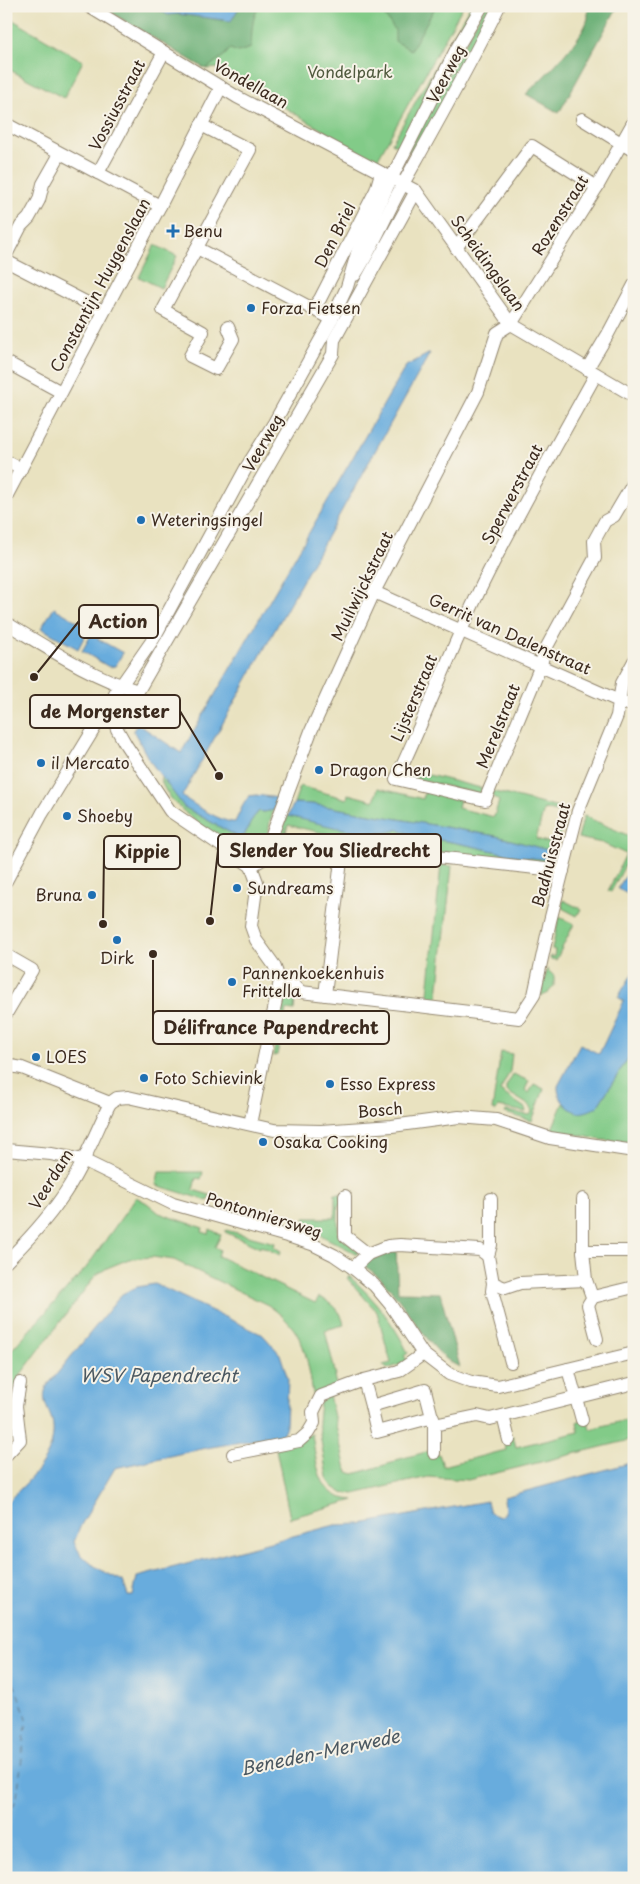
<svg xmlns="http://www.w3.org/2000/svg" width="640" height="1884" viewBox="0 0 640 1884" font-family="'Playpen Sans',sans-serif">
<rect width="100%" height="100%" fill="#f7f3e8"/>
<filter id="ink" filterUnits="userSpaceOnUse"><feTurbulence type="fractalNoise" baseFrequency=".02" numOctaves="2"/><feDisplacementMap in="SourceGraphic" scale="10" xChannelSelector="R" yChannelSelector="G"/><feConvolveMatrix kernelMatrix="1 2 1 2 8 2 1 2 1" color-interpolation-filters="sRGB"/></filter>
<filter id="wash" filterUnits="userSpaceOnUse"><feTurbulence type="fractalNoise" baseFrequency=".0096" numOctaves="4" result="noise"/><feDisplacementMap in="SourceGraphic" scale="20" xChannelSelector="R" yChannelSelector="G"/><feGaussianBlur stdDeviation="1.12" result="paint"/><feColorMatrix in="noise" values="0 0 0 0 0 0 0 0 0 0 0 0 0 0 0 0 0 1.4 0 .05"/><feComposite in="paint" operator="in"/></filter>
<g filter="url(#wash)">
<rect width="100%" height="100%" fill="#e9e2c0"/>
<g fill="#82cb88" stroke="#5e7a53">
<path d="M100,6H463L376,162L218,68L206,69Z"/>
<path d="M470,6H478L403,149L392,143Z"/>
<path d="M485,6H497L416,156L408,151Z"/>
<path d="M6,16L83,61L64,98L6,68Z"/>
<path d="M155,245L177,256L161,288L139,277Z"/>
<path d="M405,769L485,789L481,794L406,777Z"/>
<path d="M161,775L184,807L238,837L244,836L253,818L259,811L264,812L274,810L270,821L267,843L254,855H245C223,840 159,803 161,775Z"/>
<path d="M300,786L347,799L348,794L374,801L378,788L423,799L425,790L460,798L458,808L494,817L499,801L492,796V791L566,810L559,838L555,837L561,813L544,809L536,839L558,845L555,852L496,836L312,804L294,803Z"/>
<path d="M288,816L367,832L399,829L409,834L467,845L520,857L553,860L552,866L349,841L344,838L288,825L284,840L279,839Z"/>
<path d="M584,816L634,838V848L611,892L608,891L626,854L602,843L578,838Z"/>
<path d="M441,865L452,866L437,1004L427,1003Z"/>
<path d="M563,900L581,909L577,916L562,908Z"/>
<path d="M559,917L574,924L556,960L550,959L551,956L554,957L555,950L552,949Z"/>
<path d="M547,969L554,976V986L547,994L541,996Z"/>
<path d="M286,991L292,992L295,1000L294,1011L286,1010L277,1055L273,1056Z"/>
<path d="M634,1049L632,1066L634,1067V1142L601,1140L552,1129L563,1103L576,1112L597,1107Z"/>
<path d="M501,1052L512,1054L510,1071L500,1091L525,1108L526,1112L498,1107L496,1111L492,1110Z"/>
<path d="M513,1074L529,1081L525,1090L529,1093L534,1084L544,1089L532,1121L505,1113L506,1111L529,1115L532,1113L530,1106L506,1091V1087Z"/>
<path d="M159,1172H203L201,1179L196,1178L193,1190L210,1195L208,1201L156,1185Z"/>
<path d="M335,1194H341L342,1205H338V1235L358,1251L357,1254L303,1226L305,1218H335Z"/>
<path d="M136,1197L147,1203L159,1213L203,1228L202,1232L209,1234L210,1229L221,1235L215,1247L220,1250L218,1256L315,1303L319,1297C333,1303 341,1310 344,1325L325,1330L336,1376L334,1377L336,1384L314,1399C306,1355 307,1332 268,1305L174,1260L152,1257L129,1259L107,1268L95,1276L21,1374L10,1401L6,1398V1356L86,1268Z"/>
<path d="M226,1230L275,1243L274,1247L281,1251L280,1255L261,1246L260,1248L225,1232Z"/>
<path d="M349,1276C374,1298 394,1323 408,1353L404,1356L407,1360L404,1363L387,1369L383,1365L391,1363L377,1312L347,1278Z"/>
<path d="M329,1395L345,1465L348,1472L354,1474L395,1462L396,1460L430,1451L439,1454L443,1466L506,1450L504,1440L513,1436L516,1447L579,1432L577,1422L587,1417L590,1429L634,1418V1439L468,1480L428,1477L354,1494L341,1492L332,1486L327,1477L318,1422L320,1402Z"/>
<path d="M312,1434C317,1462 316,1498 354,1500L290,1518L276,1449Z"/>
</g>
<g fill="#69af74" stroke="#526c49">
<path d="M100,6H152L168,15L178,14L230,21L240,6H260C251,16 252,35 251,48L238,52L230,49L225,55L206,69Z"/>
<path d="M436,6L411,50L395,41V30L382,12L390,7Z"/>
<path d="M587,6H618L559,113L526,94C542,78 583,40 588,18C588,14 588,10 587,6Z"/>
<path d="M396,1248L398,1292L440,1293L460,1367C443,1360 434,1347 423,1333C405,1309 389,1281 363,1265L364,1263Z"/>
</g>
<g fill="#68acdd" stroke="#526b7e">
<path d="M152,6H240L231,21L178,14L168,15Z"/>
<path d="M430,353L182,796C193,804 222,823 235,822L243,805L249,796L256,795L278,798L274,810L264,812L259,811L253,818L244,836L238,837L184,807L149,760L133,730L138,724L181,753L406,366Z"/>
<path d="M54,608L89,628L78,649L41,628Z"/>
<path d="M91,635L123,653L115,666L109,667L82,651Z"/>
<path d="M294,803L312,804L496,836L555,852L553,860L520,857L467,845L409,834L399,829C376,841 315,822 288,816Z"/>
<path d="M631,874L634,875V897L618,889C622,882 623,876 631,874Z"/>
<path d="M634,971V1049L597,1107C591,1110 583,1114 576,1112C566,1108 557,1097 558,1086L580,1044L599,1054L624,1001L618,997Z"/>
<path d="M155,1284L263,1335L280,1354L288,1379L286,1426L282,1435L206,1448L115,1468L81,1525L74,1542C82,1563 105,1572 123,1581L128,1596H133L137,1577L335,1525L360,1524L487,1501L490,1513L500,1517L505,1513L504,1497L634,1462V1878H6V1503C26,1483 56,1458 53,1426C52,1412 39,1402 47,1386L122,1294L137,1287Z"/>
</g>
<g fill="none" stroke-linecap="round" stroke-linejoin="round">
<path stroke="#4b5861" stroke-width="1" stroke-dasharray="6 5" stroke-linecap="butt" d="M6,1663L27,1718L17,1797L6,1824"/>
</g>
</g>
<g filter="url(#ink)">
<g fill="none" stroke-linecap="round" stroke-linejoin="round">
<defs>
<g id="minor">
<path d="M88,6L237,97L416,191L511,324L634,396"/>
<path d="M582,119L634,151"/>
<path d="M6,124L160,206"/>
<path d="M201,125L250,150L163,310L203,332L190,356L216,369L233,339L228,327"/>
<path d="M98,173L164,52"/>
<path d="M197,248L332,319"/>
<path d="M456,248L532,146L597,187"/>
<path d="M6,255L21,226L29,218L39,200L43,184L60,154"/>
<path d="M6,261L103,311"/>
<path d="M355,275C374,246 386,214 403,184C436,125 469,67 499,6"/>
<path d="M312,309L320,299L376,190L381,173"/>
<path d="M6,362L61,392"/>
<path d="M587,369L608,334L634,285"/>
<path d="M596,374C558,443 519,511 484,581C452,646 427,714 396,779L485,800L541,665L544,652L595,558L594,541L605,521L614,516L634,482"/>
<path d="M6,461L21,469"/>
<path d="M6,497L160,206L221,87"/>
<path d="M374,592L619,701L634,706"/>
<path d="M6,623C48,648 91,677 138,691L333,354L334,340L416,191"/>
<path d="M251,866L170,811L126,745L117,729L112,715V707L115,694L154,638L246,468L274,423L332,319L347,287L358,250L391,179L457,48L482,6"/>
<path d="M251,866L263,859L311,731L374,592L478,392L497,333L511,324L597,187L634,121"/>
<path d="M6,881L42,814L100,719L112,715"/>
<path d="M6,955L32,970L6,1014"/>
<path d="M280,981L295,986L301,992L519,1018L534,995L550,921L578,811L617,716L622,683L634,661"/>
<path d="M325,995L342,852L346,847L563,871"/>
<path d="M6,1065L22,1068L110,1103"/>
<path d="M110,1103L117,1098L128,1097L274,1130L321,1131L392,1126L459,1117L496,1120L550,1138L634,1151"/>
<path d="M250,1124L280,981L274,965L256,940L251,926L257,882L251,866"/>
<path d="M6,1150L51,1154L83,1160L173,1204L294,1238L312,1244L334,1255L353,1268L374,1285L390,1304L423,1354L449,1374L471,1382L498,1386L634,1353"/>
<path d="M345,1196V1236L368,1254"/>
<path d="M491,1199V1245L488,1256L493,1283L492,1291L511,1362"/>
<path d="M583,1199V1251L586,1280"/>
<path d="M583,1251H634"/>
<path d="M6,1262C25,1243 44,1223 60,1200C81,1171 94,1136 110,1103"/>
<path d="M353,1268L368,1254L388,1246L400,1245L480,1250L488,1256"/>
<path d="M493,1283L505,1288L520,1283L586,1280L591,1294L593,1297"/>
<path d="M597,1339L588,1305L593,1297L634,1287"/>
<path d="M568,1369L582,1420"/>
<path d="M364,1380L371,1406"/>
<path d="M503,1416L509,1440"/>
<path d="M433,1417L377,1432L371,1406L425,1390L434,1425L477,1416L490,1419L634,1383"/>
<path d="M434,1453V1425"/>
<path d="M233,1454L299,1441L308,1433L314,1423L313,1412L321,1396L364,1380L399,1371L423,1354"/>
<path d="M6,1455L20,1440L16,1406L20,1383"/>
</g>
</defs>
<use href="#minor" stroke="#92866f" stroke-width="14"/>
<use href="#minor" stroke="#fff" stroke-width="12"/>
</g>
</g>
<g fill="#1f6fb2" stroke="#f7f3e8" stroke-width="2">
<path d="M170.5 223.5h5v5h5v5h-5v5h-5v-5h-5v-5h5z"/>
<circle cx="251" cy="308" r="5"/>
<circle cx="141" cy="520" r="5"/>
<circle cx="41" cy="763" r="5"/>
<circle cx="319" cy="770" r="5"/>
<circle cx="67" cy="816" r="5"/>
<circle cx="237" cy="888" r="5"/>
<circle cx="92" cy="895" r="5"/>
<circle cx="117" cy="940" r="5"/>
<circle cx="232" cy="982" r="5"/>
<circle cx="36" cy="1057" r="5"/>
<circle cx="144" cy="1078" r="5"/>
<circle cx="330" cy="1084" r="5"/>
<circle cx="263" cy="1142" r="5"/>
</g>
<g text-anchor="middle" stroke-width="4" stroke-linejoin="round" paint-order="stroke">
<g font-size="16" fill="#505a3e" stroke="#f7f3e8">
<text x="350" y="78">Vondelpark</text>
</g>
<g font-size="16" fill="#3b2a1e" stroke="#f7f3e8">
<text transform="translate(446 74) rotate(-62)" y="6">Veerweg</text>
<text transform="translate(251 84) rotate(29)" y="6">Vondellaan</text>
<text transform="translate(117 105) rotate(-62)" y="6">Vossiusstraat</text>
<text transform="translate(560 215) rotate(-58)" y="6">Rozenstraat</text>
<text transform="translate(335 235) rotate(-63)" y="6">Den Briel</text>
<text transform="translate(488 263) rotate(54)" y="6">Scheidingslaan</text>
<text transform="translate(100 285) rotate(-62)" y="6">Constantijn Huygenslaan</text>
<text transform="translate(263 443) rotate(-60)" y="6">Veerweg</text>
<text transform="translate(512 494) rotate(-62)" y="6">Sperwerstraat</text>
<text transform="translate(362 586) rotate(-64)" y="6">Muilwijckstraat</text>
<text transform="translate(510 634) rotate(24)" y="6">Gerrit van Dalenstraat</text>
<text transform="translate(414 698) rotate(-67)" y="6">Lijsterstraat</text>
<text transform="translate(498 726) rotate(-68)" y="6">Merelstraat</text>
<text transform="translate(551 855) rotate(-75)" y="6">Badhuisstraat</text>
<text transform="translate(380 1110) rotate(-5)" y="6">Bosch</text>
<text transform="translate(51 1179) rotate(-58)" y="6">Veerdam</text>
<text transform="translate(264 1215) rotate(17)" y="6">Pontonniersweg</text>
</g>
<g font-size="16" fill="#3b2a1e" stroke="#f7f3e8" text-anchor="start">
<text x="183" y="237">Benu</text>
<text x="261" y="314">Forza Fietsen</text>
<text x="151" y="526">Weteringsingel</text>
<text x="51" y="769">il Mercato</text>
<text x="329" y="776">Dragon Chen</text>
<text x="77" y="822">Shoeby</text>
<text x="247" y="894">Sundreams</text>
<text x="82" y="901" text-anchor="end">Bruna</text>
<text x="117" y="964" text-anchor="middle">Dirk</text>
<text x="242" y="979">Pannenkoekenhuis<tspan x="242" dy="18">Frittella</tspan></text>
<text x="46" y="1063">LOES</text>
<text x="154" y="1084">Foto Schievink</text>
<text x="340" y="1090">Esso Express</text>
<text x="273" y="1148">Osaka Cooking</text>
</g>
<g font-size="18" font-style="italic" fill="#4b5861" stroke="#f7f3e8">
<text x="159" y="1382">WSV Papendrecht</text>
<text transform="translate(320 1753) rotate(-12)" y="6">Beneden-Merwede</text>
</g>
</g>
<path fill="none" stroke="#3b2a1e" stroke-width="2" d="M34 677L79 621M219 776L180 711M210 921L218 850M103 924L104 852M153 954L153 1028"/>
<g fill="#3b2a1e" stroke="#f7f3e8" stroke-width="2">
<circle cx="34" cy="677" r="5"/>
<circle cx="219" cy="776" r="5"/>
<circle cx="210" cy="921" r="5"/>
<circle cx="103" cy="924" r="5"/>
<circle cx="153" cy="954" r="5"/>
</g>
<g fill="#f7f3e8" stroke="#3b2a1e" stroke-width="2">
<rect x="79" y="605" width="79" height="33" rx="5"/>
<rect x="30" y="695" width="150" height="33" rx="5"/>
<rect x="218" y="834" width="223" height="33" rx="5"/>
<rect x="104" y="836" width="76" height="33" rx="5"/>
<rect x="153" y="1011" width="236" height="33" rx="5"/>
</g>
<g font-size="18" text-anchor="middle" font-weight="bold" fill="#3b2a1e">
<text x="118" y="628">Action</text>
<text x="105" y="718">de Morgenster</text>
<text x="330" y="857">Slender You Sliedrecht</text>
<text x="142" y="858">Kippie</text>
<text x="271" y="1034">Délifrance Papendrecht</text>
</g>
<rect width="640" height="1884" fill="none" stroke="#f7f3e8" stroke-width="25"/>
</svg>
